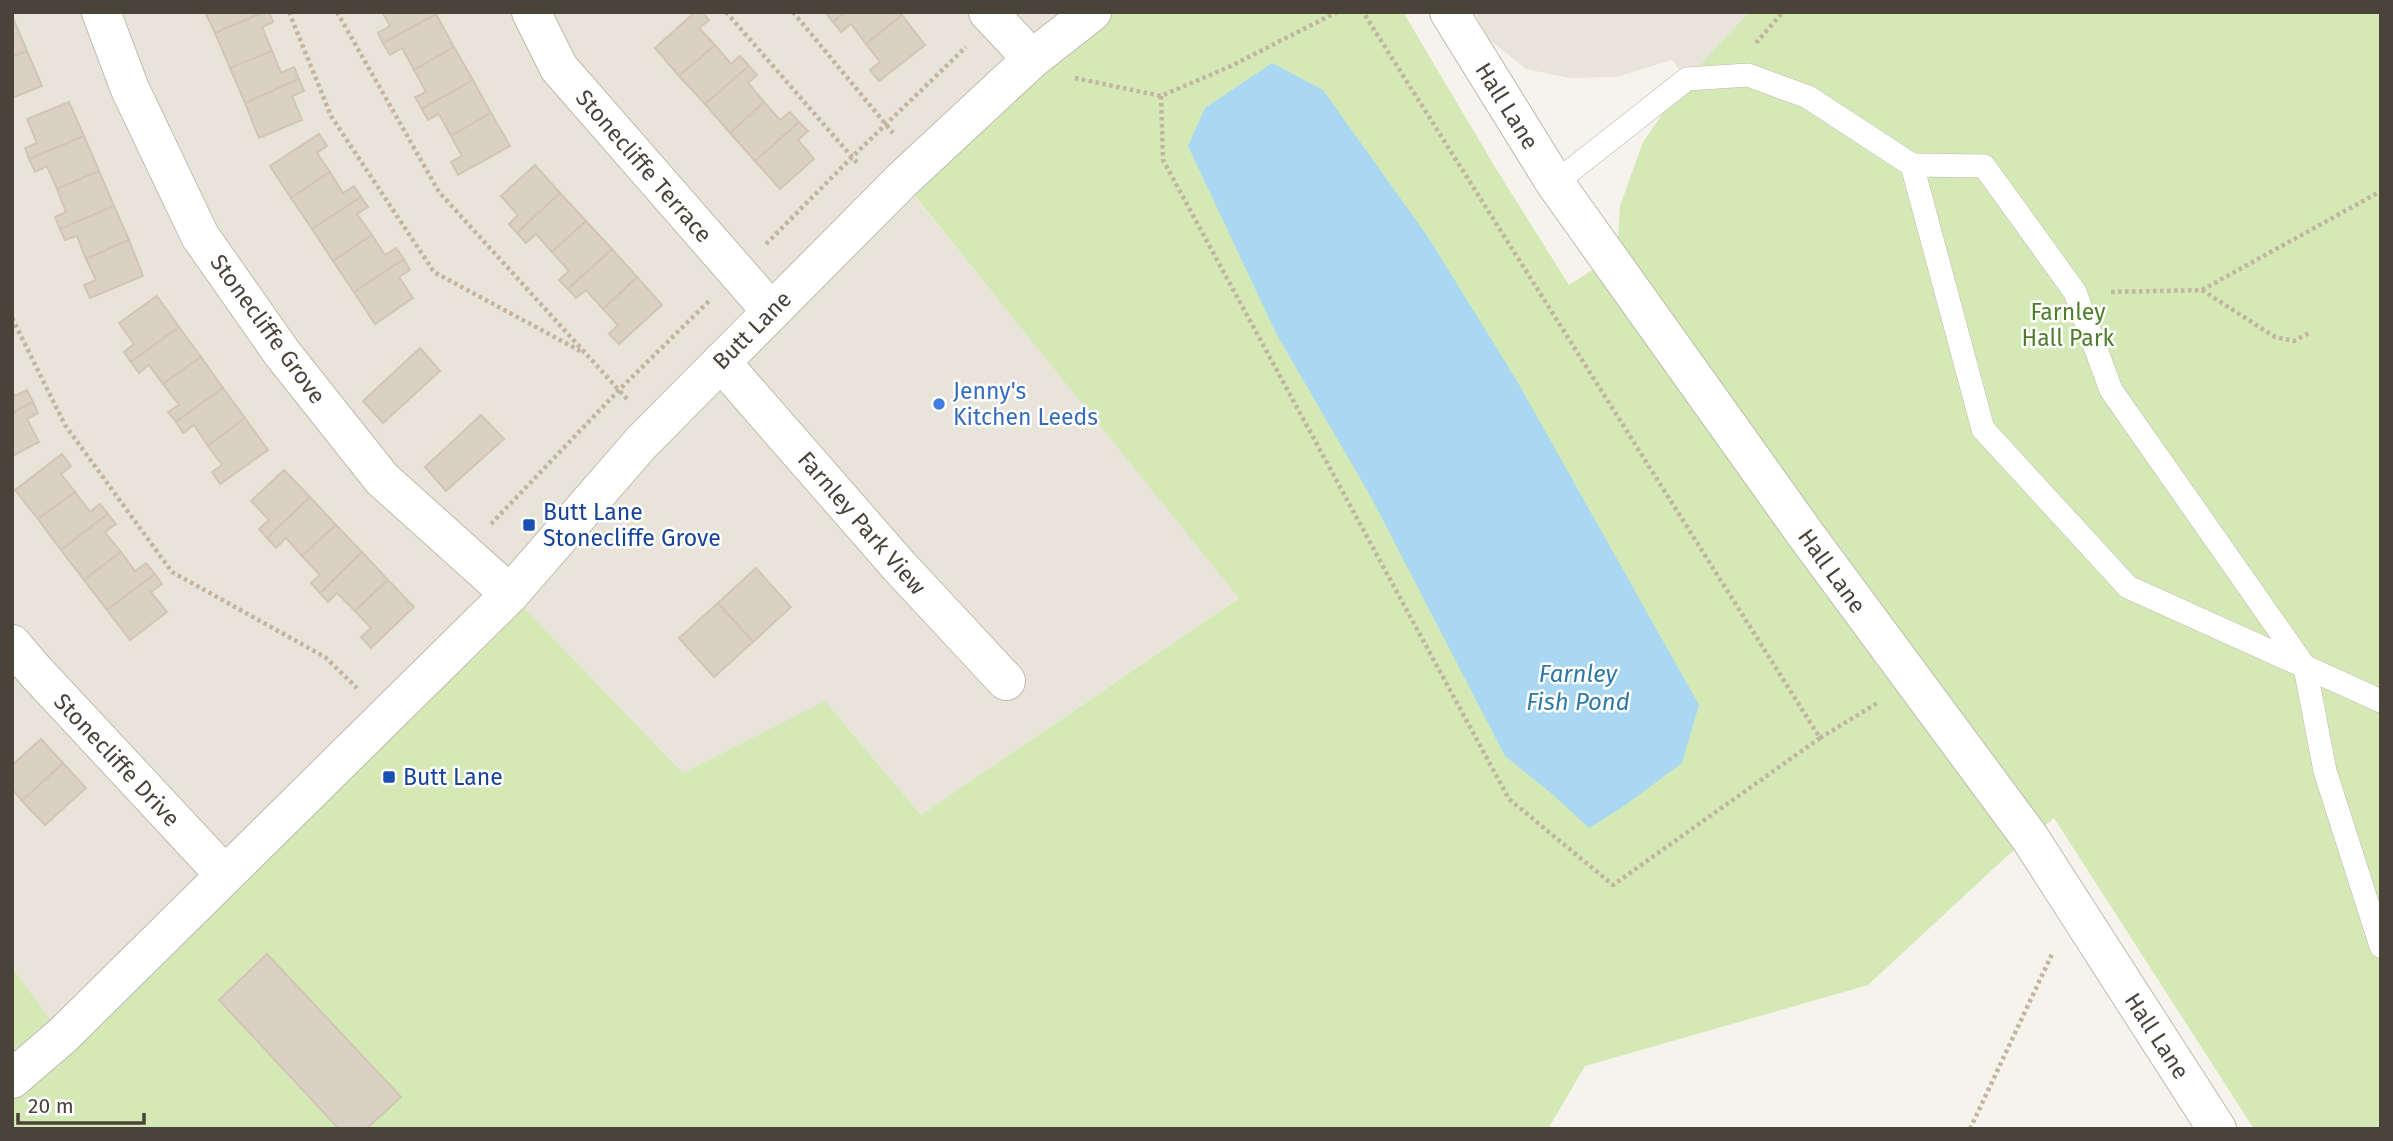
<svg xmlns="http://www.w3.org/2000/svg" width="2393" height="1141" viewBox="0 0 2393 1141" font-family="'Fira Sans',sans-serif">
<rect width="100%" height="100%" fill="#f6f2ec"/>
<g fill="#e9e4da">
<path d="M12,12H1092L902,181L1240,597L921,815L825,701L684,774L509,594L62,1036L12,967Z"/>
<path d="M1474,12H1749L1687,79L1672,60L1616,77L1569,78L1526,69L1490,40Z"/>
</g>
<path fill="#d4e9b5" d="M1092,12H1403L1498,172L1569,285L1617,254L1620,206L1643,142L1687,79L1749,12H2381V1129H2254L2054,818L2006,857L1868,985L1585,1066L1548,1129H12V967L62,1036L510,594L683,773L825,701L921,815L1239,598L902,180Z"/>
<path fill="#aad7f1" d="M1272,63L1323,90L1428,237L1517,381L1699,705L1682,763L1624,806L1589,828L1551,793L1505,756L1371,497L1277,335L1188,146L1205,108Z"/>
<g fill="#dad0c4" stroke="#d2c5b4" stroke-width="2">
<path d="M205,12H264L215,33Z"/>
<path d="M264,12H269L273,22L262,27L272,51L230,68L215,33Z"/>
<path d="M382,12H435L436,14L383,43L378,33L390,26Z"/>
<path d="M695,12H702L709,20L699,28L715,45L679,76L655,48Z"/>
<path d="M825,12H845L833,22Z"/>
<path d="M845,12H899L902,15L866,44L851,24L841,32L833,22Z"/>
<path d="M436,14L454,47L414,70L402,48L390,55L383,43Z"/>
<path d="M902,15L925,45L879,81L870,70L880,62L866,44Z"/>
<path d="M12,16L27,51L12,57Z"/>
<path d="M715,45L731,64L740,56L749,66L705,104L679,76Z"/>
<path d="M454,47L473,80L422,109L415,97L426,92L414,70Z"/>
<path d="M27,51L42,86L12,98V57Z"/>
<path d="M272,51L281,73L294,67L299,79L245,103L230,68Z"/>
<path d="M749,66L757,75L748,83L764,102L730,133L705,104Z"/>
<path d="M299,79L304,91L292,96L302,120L259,138L245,103Z"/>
<path d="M473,80L491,113L451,136L439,114L428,120L422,109Z"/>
<path d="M69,102L84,136L29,159L25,148L37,143L27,119Z"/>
<path d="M764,102L780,120L790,112L799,122L755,161L730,133Z"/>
<path d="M491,113L510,146L458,175L451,162L462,156L451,136Z"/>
<path d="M799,122L808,131L798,140L814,159L780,189L755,161Z"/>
<path d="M319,134L327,146L317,153L330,172L291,198L270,166Z"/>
<path d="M84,136L99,171L57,189L47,166L35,172L29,159Z"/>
<path d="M535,165L560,193L517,233L509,224L518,215L501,196Z"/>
<path d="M99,171L114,206L60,229L55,217L66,212L57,189Z"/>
<path d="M330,172L343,193L354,186L361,197L312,229L291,198Z"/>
<path d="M560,193L586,221L552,252L536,234L526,243L517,233Z"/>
<path d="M361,197L368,207L357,214L372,235L333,261L312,229Z"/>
<path d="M114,206L129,240L86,259L77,236L65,240L60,229Z"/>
<path d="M586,221L612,249L568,289L559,280L569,271L552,252Z"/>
<path d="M372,235L385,255L396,248L404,259L354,292L333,261Z"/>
<path d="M129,240L143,276L90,298L84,285L96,280L86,259Z"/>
<path d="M612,249L637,277L603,309L586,290L576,298L568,289Z"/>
<path d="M404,259L410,270L399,277L413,298L375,324L354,292Z"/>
<path d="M637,277L662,305L619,344L609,334L618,325L603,309Z"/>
<path d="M157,296L179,327L131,362L124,352L134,344L119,323Z"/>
<path d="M179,327L201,357L163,384L149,365L139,373L131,362Z"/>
<path d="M420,348L440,371L383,423L363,401Z"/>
<path d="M201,357L223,388L176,422L168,412L179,405L163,384Z"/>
<path d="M223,388L245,418L208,446L194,425L183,433L176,422Z"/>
<path d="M27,390L33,402L12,413V391L15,396Z"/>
<path d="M33,402L38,413L27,419L39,442L12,456V413Z"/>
<path d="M481,415L504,439L446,491L425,467Z"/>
<path d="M245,418L268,450L220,484L212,472L222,465L208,446Z"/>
<path d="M62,454L71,466L61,474L75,492L38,519L15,490Z"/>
<path d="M284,470L310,497L267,538L259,529L269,520L251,501Z"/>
<path d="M75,492L90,512L100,504L108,514L61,550L38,519Z"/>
<path d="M310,497L336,525L302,556L286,538L276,548L267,538Z"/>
<path d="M108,514L116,524L105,532L121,552L84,580L61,550Z"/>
<path d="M336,525L362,552L320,593L311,583L320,575L302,556Z"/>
<path d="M121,552L135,571L146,563L155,574L107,610L84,580Z"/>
<path d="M362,552L388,580L355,611L337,593L328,602L320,593Z"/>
<path d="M756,568L791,607L753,642L718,603Z"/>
<path d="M155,574L162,584L151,592L167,612L130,640L107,610Z"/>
<path d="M388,580L414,607L371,648L361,637L371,628L355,611Z"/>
<path d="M718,603L753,642L714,677L679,638Z"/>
<path d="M41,739L63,763L22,801L12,789V765Z"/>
<path d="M63,763L86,788L45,825L22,801Z"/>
<path d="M267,954L401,1097L366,1129H339L219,1000Z"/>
</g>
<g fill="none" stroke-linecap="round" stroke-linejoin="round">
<defs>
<g id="service">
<path d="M1912,165L1984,166L2075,292L2111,390L2305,667L2325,771L2381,946"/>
<path d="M1555,183L1687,79L1748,75L1808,97L1912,165L1983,429L2128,587L2381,701"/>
</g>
<g id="minor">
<path d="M101,12L130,89L200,236L282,353L382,479L510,594"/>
<path d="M531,12L559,68L771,311"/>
<path d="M988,12L1032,59"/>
<path d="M721,362L899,566L1006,681"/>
<path d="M12,644L35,671L224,874"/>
</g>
<g id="tertiary">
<path d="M1449,12L1555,183L1806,535L2030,838L2217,1129"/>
<path d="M12,1079L62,1036L510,594L641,443L902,180L1032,59L1092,12"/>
</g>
</defs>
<use href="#service" stroke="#c1b9ae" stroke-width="24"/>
<use href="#minor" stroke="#c1b9ae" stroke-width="40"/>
<use href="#tertiary" stroke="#c1b9ae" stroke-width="40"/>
<g stroke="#c3b49f" stroke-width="4.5" stroke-dasharray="3.5 3.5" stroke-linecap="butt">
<path d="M289,12L331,116L434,272L584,353"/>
<path d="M337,12L439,192L628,400"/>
<path d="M726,12L859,165"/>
<path d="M793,12L893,133"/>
<path d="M1756,43L1783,12"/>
<path d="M1075,78L1161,96L1231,66L1337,12"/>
<path d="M1161,96L1163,160L1509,799L1613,885L1820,738L1363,12"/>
<path d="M766,244L852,157L966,47"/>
<path d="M2202,290L2381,191"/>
<path d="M2111,292L2202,290L2275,337L2294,341L2311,332"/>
<path d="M12,318L65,425L172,572L325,657L357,688"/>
<path d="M491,524L619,390L710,300"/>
<path d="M1820,738L1879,702"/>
<path d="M1970,1129L2053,952"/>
</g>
<use href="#service" stroke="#fff" stroke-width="23"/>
<use href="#minor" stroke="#fff" stroke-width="38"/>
<use href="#tertiary" stroke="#fff" stroke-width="38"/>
</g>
<circle fill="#3f7fe0" stroke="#fff" stroke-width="2.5" cx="939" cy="404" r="7"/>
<g fill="#1a4fb4" stroke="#fff" stroke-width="2.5">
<rect x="522" y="518" width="14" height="14" rx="3.5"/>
<rect x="382" y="770" width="14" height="14" rx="3.5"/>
</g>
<g text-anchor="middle" stroke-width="5" stroke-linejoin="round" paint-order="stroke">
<g font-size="23" fill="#4a4339" stroke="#fff">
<text transform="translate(1507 106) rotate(58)" y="8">Hall Lane</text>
<text transform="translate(644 166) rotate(49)" y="8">Stonecliffe Terrace</text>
<text transform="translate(268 329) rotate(54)" y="8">Stonecliffe Grove</text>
<text transform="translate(752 330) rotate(-45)" y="8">Butt Lane</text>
<text transform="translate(862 523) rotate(49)" y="8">Farnley Park View</text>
<text transform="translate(1832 571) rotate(54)" y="8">Hall Lane</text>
<text transform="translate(117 760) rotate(47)" y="8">Stonecliffe Drive</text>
<text transform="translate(2157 1036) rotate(57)" y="8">Hall Lane</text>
</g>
<g font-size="23" fill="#4f7d2b" stroke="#fff">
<text x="2068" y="320">Farnley<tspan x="2068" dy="26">Hall Park</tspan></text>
</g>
<g font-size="23" fill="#366cbe" stroke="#fff" text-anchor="start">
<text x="953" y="399">Jenny's<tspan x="953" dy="26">Kitchen Leeds</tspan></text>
</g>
<g font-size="23" fill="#164399" stroke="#fff" text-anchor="start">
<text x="543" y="520">Butt Lane<tspan x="543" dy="26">Stonecliffe Grove</tspan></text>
<text x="403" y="785">Butt Lane</text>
</g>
<g font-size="24" font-style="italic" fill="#2e7aa6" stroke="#fff">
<text x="1578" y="682">Farnley<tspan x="1578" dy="28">Fish Pond</tspan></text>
</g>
</g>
<rect width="2393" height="1141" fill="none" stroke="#4a4339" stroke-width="28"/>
<path d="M18 1113v10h126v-10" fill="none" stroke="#4a4339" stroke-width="3.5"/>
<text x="28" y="1113" font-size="21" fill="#4a4339" stroke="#ffffff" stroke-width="5" paint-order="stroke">20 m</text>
</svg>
